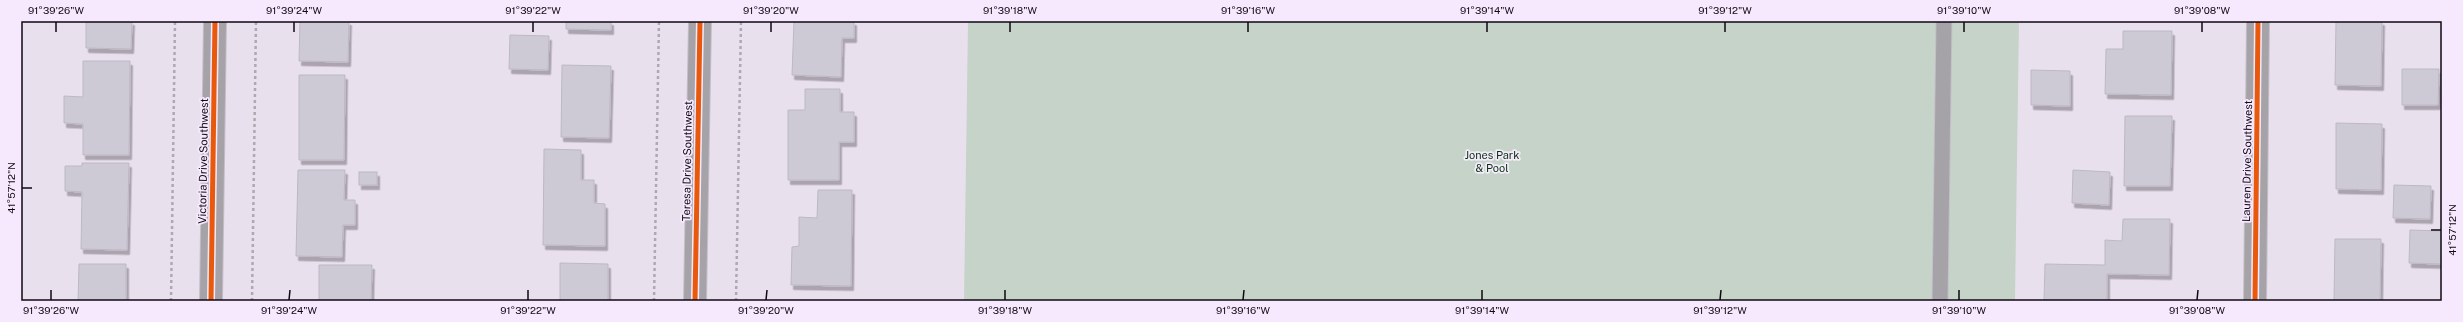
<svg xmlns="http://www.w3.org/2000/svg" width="2463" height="322" viewBox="0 0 2463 322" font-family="'Public Sans',sans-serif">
<defs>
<filter id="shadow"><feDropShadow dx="2.5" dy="4.5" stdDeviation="0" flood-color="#0004"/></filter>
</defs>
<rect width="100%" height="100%" fill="#e9e0ee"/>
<path fill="#c6d3c9" d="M968,21H2019L2015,301H964Z"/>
<g fill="#cdc9d5" stroke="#bcb8c4" filter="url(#shadow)">
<path d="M86,21H132L131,49L86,48Z"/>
<path d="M300,21H349L348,62L299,61Z"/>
<path d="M566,21H611V30L566,29Z"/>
<path d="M794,21H854V38H842L841,77L792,75Z"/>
<path d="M2336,21H2382L2381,86L2335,85Z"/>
<path d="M2123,31H2172L2171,95L2105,94L2106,49H2123Z"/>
<path d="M510,35L549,36L548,70L509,69Z"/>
<path d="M83,61H130L129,155H83V124L64,123V96L83,97Z"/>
<path d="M562,65L611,66L609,138L561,137Z"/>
<path d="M2402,69H2439L2438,105H2402Z"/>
<path d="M2031,70L2070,71V106L2031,105Z"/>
<path d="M299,75H345L344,160H299Z"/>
<path d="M805,89H840V112H854V142H839V180H788V110H805Z"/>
<path d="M2125,116H2172L2170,186H2124Z"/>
<path d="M2336,123L2382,124L2381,190L2336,189Z"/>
<path d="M544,149L581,150V180H594V203L605,204V246L543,245Z"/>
<path d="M82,163H129L127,250L81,249L82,192L65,191V166H82Z"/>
<path d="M298,170H345L344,200H355V225H343L342,257L296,256Z"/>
<path d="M2073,170L2110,172L2109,205L2072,203Z"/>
<rect x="359" y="172" width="18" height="13"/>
<path d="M2394,185L2431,186L2430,219L2393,218Z"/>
<path d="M818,190H852L851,286L791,285L792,247L799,246V217L817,218Z"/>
<path d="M2123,219H2170L2169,275L2107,274V301L2044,300L2045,264L2105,265V240L2122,241Z"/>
<path d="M2410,230L2442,231V264L2409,263Z"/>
<path d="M2335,239H2381L2380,301H2334Z"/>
<path d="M560,263L608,264V301H560Z"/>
<path d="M79,264H126V301H78Z"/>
<path d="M319,265H372L371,301H319Z"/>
</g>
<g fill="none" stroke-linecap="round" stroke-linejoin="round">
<defs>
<path id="service" d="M1940,301L1944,21"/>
<g id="minor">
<path d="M211,301L215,21"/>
<path d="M695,301L700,21"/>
<path d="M2255,301L2258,21"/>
</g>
</defs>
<use href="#service" stroke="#c5beca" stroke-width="17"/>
<use href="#minor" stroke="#c5beca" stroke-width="24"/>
<g stroke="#aea9b1" stroke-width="2.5" stroke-dasharray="3 3" stroke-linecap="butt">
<path d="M171,301L175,21"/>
<path d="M252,301L256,21"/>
<path d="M654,301L659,21"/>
<path d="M736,301L741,21"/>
</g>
<use href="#service" stroke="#a6a3a8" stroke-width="15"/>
<use href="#minor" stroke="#a6a3a8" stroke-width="22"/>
<defs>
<g id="cycleway">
<path d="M211,301L215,21"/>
<path d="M695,301L700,21"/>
<path d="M2255,301L2258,21"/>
</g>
</defs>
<use href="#cycleway" stroke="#f6e9fd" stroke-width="8"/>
<use href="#cycleway" stroke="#e8590c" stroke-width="5"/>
</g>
<path fill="none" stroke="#0f0912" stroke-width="1.5" d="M56,32V22M294,32V22M533,32V22M771,32V22M1010,32V22M1248,32V22M1487,32V22M1725,32V22M1964,32V22M2202,32V22M22,188H32M2431,230H2441M51,300V290M289,300L290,290M528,300V290M766,300L767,290M1005,300V290M1243,300L1244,290M1482,300V290M1720,300L1721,290M1959,300V290M2197,300L2198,290"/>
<g text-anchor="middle" stroke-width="3.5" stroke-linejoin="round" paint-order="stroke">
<g font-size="11" fill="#013609" stroke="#f6e9fd">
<text x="1492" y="159">Jones Park<tspan x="1492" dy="13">&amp; Pool</tspan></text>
</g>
<g font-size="11" fill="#0f0912" stroke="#f6e9fd">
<text transform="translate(203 161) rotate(-89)" y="4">Victoria Drive Southwest</text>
<text transform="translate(687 161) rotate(-89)" y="4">Teresa Drive Southwest</text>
<text transform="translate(2247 161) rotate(-89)" y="4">Lauren Drive Southwest</text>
</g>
</g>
<rect width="2463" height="322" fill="none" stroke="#f6e9fd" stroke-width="44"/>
<rect x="22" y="22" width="2419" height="278" fill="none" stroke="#0f0912" stroke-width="1.5"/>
<g font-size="10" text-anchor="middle" fill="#0f0912">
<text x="56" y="14">91°39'26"W</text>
<text x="294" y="14">91°39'24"W</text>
<text x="533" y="14">91°39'22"W</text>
<text x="771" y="14">91°39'20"W</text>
<text x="1010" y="14">91°39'18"W</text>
<text x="1248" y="14">91°39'16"W</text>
<text x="1487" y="14">91°39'14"W</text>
<text x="1725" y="14">91°39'12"W</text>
<text x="1964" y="14">91°39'10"W</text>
<text x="2202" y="14">91°39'08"W</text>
<text transform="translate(11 188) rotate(-90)" y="4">41°57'12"N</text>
<text transform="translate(2452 230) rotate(-90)" y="4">41°57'12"N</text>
<text x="51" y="314">91°39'26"W</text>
<text x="289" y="314">91°39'24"W</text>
<text x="528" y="314">91°39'22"W</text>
<text x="766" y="314">91°39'20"W</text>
<text x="1005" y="314">91°39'18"W</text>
<text x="1243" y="314">91°39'16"W</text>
<text x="1482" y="314">91°39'14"W</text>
<text x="1720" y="314">91°39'12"W</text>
<text x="1959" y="314">91°39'10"W</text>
<text x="2197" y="314">91°39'08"W</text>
</g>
</svg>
